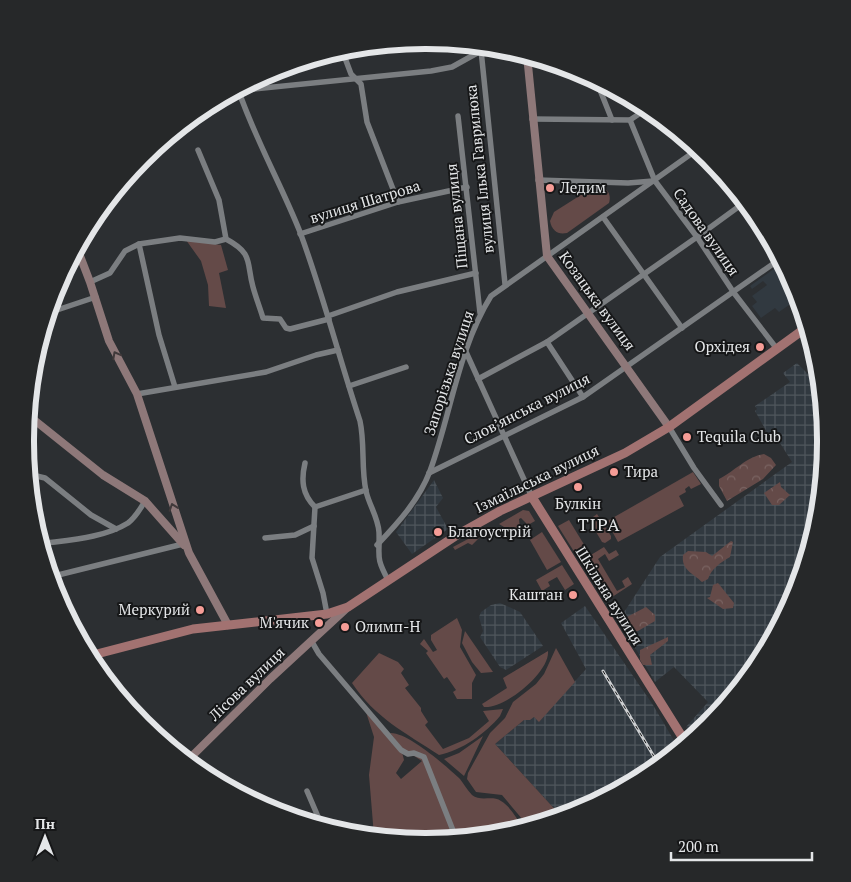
<svg xmlns="http://www.w3.org/2000/svg" width="851" height="882" viewBox="0 0 851 882" font-family="'PT Serif',serif">
<defs>
<pattern id="industrial-grid" width="8" height="8" patternUnits="userSpaceOnUse" patternTransform="scale(1.25)"><rect width="8" height="8" fill="#313940"/><path d="M0 4h8M4 0v8" fill="none" stroke="#4f565c"/></pattern>
<pattern id="forest-crowns" width="20" height="18" patternUnits="userSpaceOnUse" patternTransform="scale(1.25)"><rect width="20" height="18" fill="#644a48"/><path d="M2 6a3 3 0 1 1 6 0M12 15a3 3 0 1 1 6 0" fill="none" stroke="#7a6462"/></pattern>
</defs>
<rect width="100%" height="100%" fill="#2c2f32"/>
<path fill="#313940" d="M782,263L799,298L779,312L775,308L761,318L752,306L757,302L752,296L767,285L763,281L752,289L750,286Z"/>
<g fill="url(#industrial-grid)">
<path d="M797,363L810,376L814,374L820,383L826,441L818,519L795,595L758,664L708,724L693,737L686,727L708,702L674,667L655,682L619,620L660,557L792,462L778,440L773,443L755,411L757,409L755,406L790,382L783,373Z"/>
<path d="M434,480L443,498L436,507L448,529L412,554L396,532Z"/>
<path d="M500,603L520,612L543,646L506,670L500,667L480,637L483,631L479,617L481,612L491,605Z"/>
<path d="M585,606L653,705L679,749L648,774L579,811L561,816L495,744L524,720L534,717L539,721L586,669L561,623Z"/>
</g>
<g fill="#644a48">
<path d="M595,186C606,186 612,193 609,203L567,233C558,235 552,231 550,221L554,212Z"/>
<path d="M186,240L221,245L228,270L219,273L226,308L209,306L208,285L201,261Z"/>
<path d="M693,472L701,484L691,489L689,486L685,489L686,492L679,496L684,506L618,542L607,522L609,520Z"/>
<path d="M523,510L529,511L535,521L528,525L521,518L519,519L520,529L514,533L499,524Z"/>
<path d="M597,514L611,536V539L605,543L602,542L589,520Z"/>
<path d="M569,520L588,551L578,558L558,526Z"/>
<path d="M483,531L484,533L472,545L468,543L455,550L453,547Z"/>
<path d="M542,532L561,562L547,570L530,540Z"/>
<path d="M604,547L609,554L616,550L619,555L609,561L605,554L598,559L617,591L625,587L622,581L628,577L632,584L606,601L581,561Z"/>
<path d="M562,565L574,584L565,590L557,577L548,582L550,586L542,591L536,580Z"/>
<path d="M457,618L462,630L460,647L476,675L472,683V699H457L453,692L456,690L447,677L444,679L426,653L428,651L420,644L424,639L433,652L437,650L431,640V635Z"/>
<path d="M465,631L493,672L481,673L472,662L462,643Z"/>
<path d="M556,648L575,682L539,722L534,717L530,720H524L495,744L561,816L528,826L502,795L476,792L467,779L468,773L490,733L505,718L513,702L536,684L544,674Z"/>
<path d="M548,651C550,672 505,709 484,707L482,704L507,688L503,678Z"/>
<path d="M379,653L398,662L404,669L401,673L409,685L405,688L421,708V711L428,722L425,725L443,749L469,738L489,721L483,711L503,709L500,716C486,733 461,751 439,755C406,733 375,718 352,683Z"/>
<path d="M365,709L402,752L404,760L396,773L401,779L422,761L403,749L390,733C408,732 446,766 460,779C464,784 467,790 472,795C480,802 493,795 501,801C510,806 517,819 523,828L503,834L425,841L374,836L369,775L374,737Z"/>
<path d="M483,736L464,776L444,759L459,753Z"/>
</g>
<g fill="url(#forest-crowns)">
<path d="M764,454L771,458L776,465L763,479L727,501L719,486V479C735,471 746,457 764,454Z"/>
<path d="M780,482L781,487L790,495L779,505H772L764,493Z"/>
<path d="M731,541L733,542L730,557C721,562 711,569 708,579L702,582C693,573 681,570 683,555L688,551L706,552L712,556Z"/>
<path d="M718,583L734,603L733,608L723,609L707,598L710,597L713,585Z"/>
<path d="M646,607L655,615V621L638,631L629,633L624,624L625,618Z"/>
<path d="M668,637V641L650,655L652,665H643L640,660V650Z"/>
</g>
<g fill="none" stroke-linecap="round" stroke-linejoin="round">
<g stroke="#7b7e81" stroke-width="5.5">
<path d="M342,50L351,74L361,84L367,122L398,202"/>
<path d="M481,50L505,284"/>
<path d="M596,80L612,120"/>
<path d="M240,88L245,90L431,71L452,67L488,47"/>
<path d="M238,89C255,139 281,184 300,232C323,294 339,358 360,421C365,444 361,468 366,491C369,505 378,517 379,532C380,557 375,556 388,580"/>
<path d="M458,116L480,313"/>
<path d="M532,119L630,120L648,108"/>
<path d="M630,120L655,181L697,237L734,293L777,349"/>
<path d="M198,150L219,200L226,239C254,254 246,262 253,287C256,298 260,308 263,318L280,319L286,328L290,329L329,319"/>
<path d="M538,180L628,183L653,181"/>
<path d="M603,217L682,328"/>
<path d="M300,234L398,202L467,187"/>
<path d="M139,244L159,335L175,387"/>
<path d="M90,282L110,273L125,251L139,244L180,238L215,242L226,239"/>
<path d="M48,313L96,297"/>
<path d="M328,316L397,292L476,273"/>
<path d="M547,342L583,397"/>
<path d="M466,352L532,497"/>
<path d="M478,379L547,342L697,237L745,202"/>
<path d="M349,386L406,367"/>
<path d="M137,394L266,372L316,355L338,350"/>
<path d="M669,427L694,468L721,505"/>
<path d="M305,463C301,480 302,494 315,507"/>
<path d="M429,473L583,397L780,259"/>
<path d="M28,474L45,478L91,515L116,529"/>
<path d="M265,538L295,535L314,526"/>
<path d="M40,544C68,540 104,538 128,523C136,517 140,509 145,501"/>
<path d="M377,545C398,523 419,500 430,471C451,414 458,349 491,296L698,149"/>
<path d="M50,577L183,544"/>
<path d="M327,614L323,593L312,558L315,507L366,490"/>
<path d="M312,642L319,654L401,750L408,754L414,753L424,757L456,838"/>
<path d="M307,791L322,826"/>
</g>
<g stroke="#8e7879" stroke-width="8">
<path d="M527,55L547,256L669,427"/>
<path d="M77,248L90,282L109,341L137,394L189,553L228,625"/>
<path d="M28,415L103,475L145,501L184,545"/>
<path d="M187,761L270,679L348,607"/>
</g>
<g stroke="#a27271" stroke-width="9">
<path d="M532,497L686,743"/>
<path d="M89,656L193,629L327,614L348,607L457,535L500,511L625,453L669,427L807,327"/>
</g>
<defs>
<path id="rail" d="M603,671L659,765"/>
</defs>
<use href="#rail" stroke="#cdcfd1" stroke-width="3"/>
<use href="#rail" stroke="#161718" stroke-width="1" stroke-dasharray="4" stroke-linecap="butt"/>
</g>
<defs><path id="oneway-chevron" d="M-2-3.5L2.5 0L-2 3.5" fill="none" stroke-width="1.6" stroke-linecap="round" stroke-linejoin="round" transform="scale(1.25)"/></defs>
<g stroke="#40393a">
<use href="#oneway-chevron" transform="translate(116 355) rotate(-118)"/>
<use href="#oneway-chevron" transform="translate(173 507) rotate(-109)"/>
</g>
<g fill="#f59c96" stroke="#161718" stroke-width="2">
<circle cx="550" cy="188" r="5"/>
<circle cx="760" cy="347" r="5"/>
<circle cx="687" cy="437" r="5"/>
<circle cx="614" cy="472" r="5"/>
<circle cx="578" cy="487" r="5"/>
<circle cx="438" cy="532" r="5"/>
<circle cx="573" cy="595" r="5"/>
<circle cx="200" cy="610" r="5"/>
<circle cx="319" cy="623" r="5"/>
<circle cx="345" cy="627" r="5"/>
</g>
<g text-anchor="middle" stroke-width="4" stroke-linejoin="round" paint-order="stroke">
<g font-size="15" fill="#e4e6e8" stroke="#161718">
<text transform="translate(480 169) rotate(-96)" y="5">вулиця Ілька Гаврилюка</text>
<text transform="translate(365 202) rotate(-17)" y="5">вулиця Шатрова</text>
<text transform="translate(457 216) rotate(-96)" y="5">Піщана вулиця</text>
<text transform="translate(706 232) rotate(55)" y="5">Садова вулиця</text>
<text transform="translate(597 301) rotate(54)" y="5">Козацька вулиця</text>
<text transform="translate(449 373) rotate(-72)" y="5">Запорізька вулиця</text>
<text transform="translate(527 409) rotate(-27)" y="5">Словʼянська вулиця</text>
<text transform="translate(537 479) rotate(-26)" y="5">Ізмаїльська вулиця</text>
<text transform="translate(609 596) rotate(58)" y="5">Шкільна вулиця</text>
<text transform="translate(247 684) rotate(-44)" y="5">Лісова вулиця</text>
</g>
<g font-size="15" fill="#e4e6e8" stroke="#161718" text-anchor="start">
<text x="560" y="193">Ледим</text>
<text x="750" y="352" text-anchor="end">Орхідея</text>
<text x="697" y="442">Tequila Club</text>
<text x="624" y="477">Тира</text>
<text x="578" y="509" text-anchor="middle">Булкін</text>
<text x="448" y="537">Благоустрій</text>
<text x="563" y="600" text-anchor="end">Каштан</text>
<text x="190" y="615" text-anchor="end">Меркурий</text>
<text x="309" y="628" text-anchor="end">М'ячик</text>
<text x="355" y="632">Олимп-Н</text>
</g>
<g font-size="18" letter-spacing="1" fill="#e4e6e8" stroke="#161718">
<text x="599" y="531">ТІРА</text>
</g>
</g>
<path d="M0 0H851V882H0ZM425 49H426A391 391 0 0 1 817 440V442A391 391 0 0 1 426 833H425A391 391 0 0 1 34 442V440A391 391 0 0 1 425 49Z" fill="#262829" fill-rule="evenodd"/>
<path fill="none" stroke="#e4e6e8" stroke-width="6" d="M425 49H426A391 391 0 0 1 817 440V442A391 391 0 0 1 426 833H425A391 391 0 0 1 34 442V440A391 391 0 0 1 425 49Z"/>
<g transform="translate(45 837)" stroke="#161718" stroke-width="4" paint-order="stroke">
<path d="M0-4L9 19L0 12L-9 19Z" fill="#e4e6e8"/>
<text y="-8" font-size="14" font-weight="bold" text-anchor="middle" fill="#e4e6e8">Пн</text>
</g>
<path d="M671 852v8h141v-8" fill="none" stroke="#e4e6e8" stroke-width="2.5"/>
<text x="678" y="852" font-size="15" fill="#e4e6e8" stroke="#161718" stroke-width="4" paint-order="stroke">200 m</text>
</svg>
